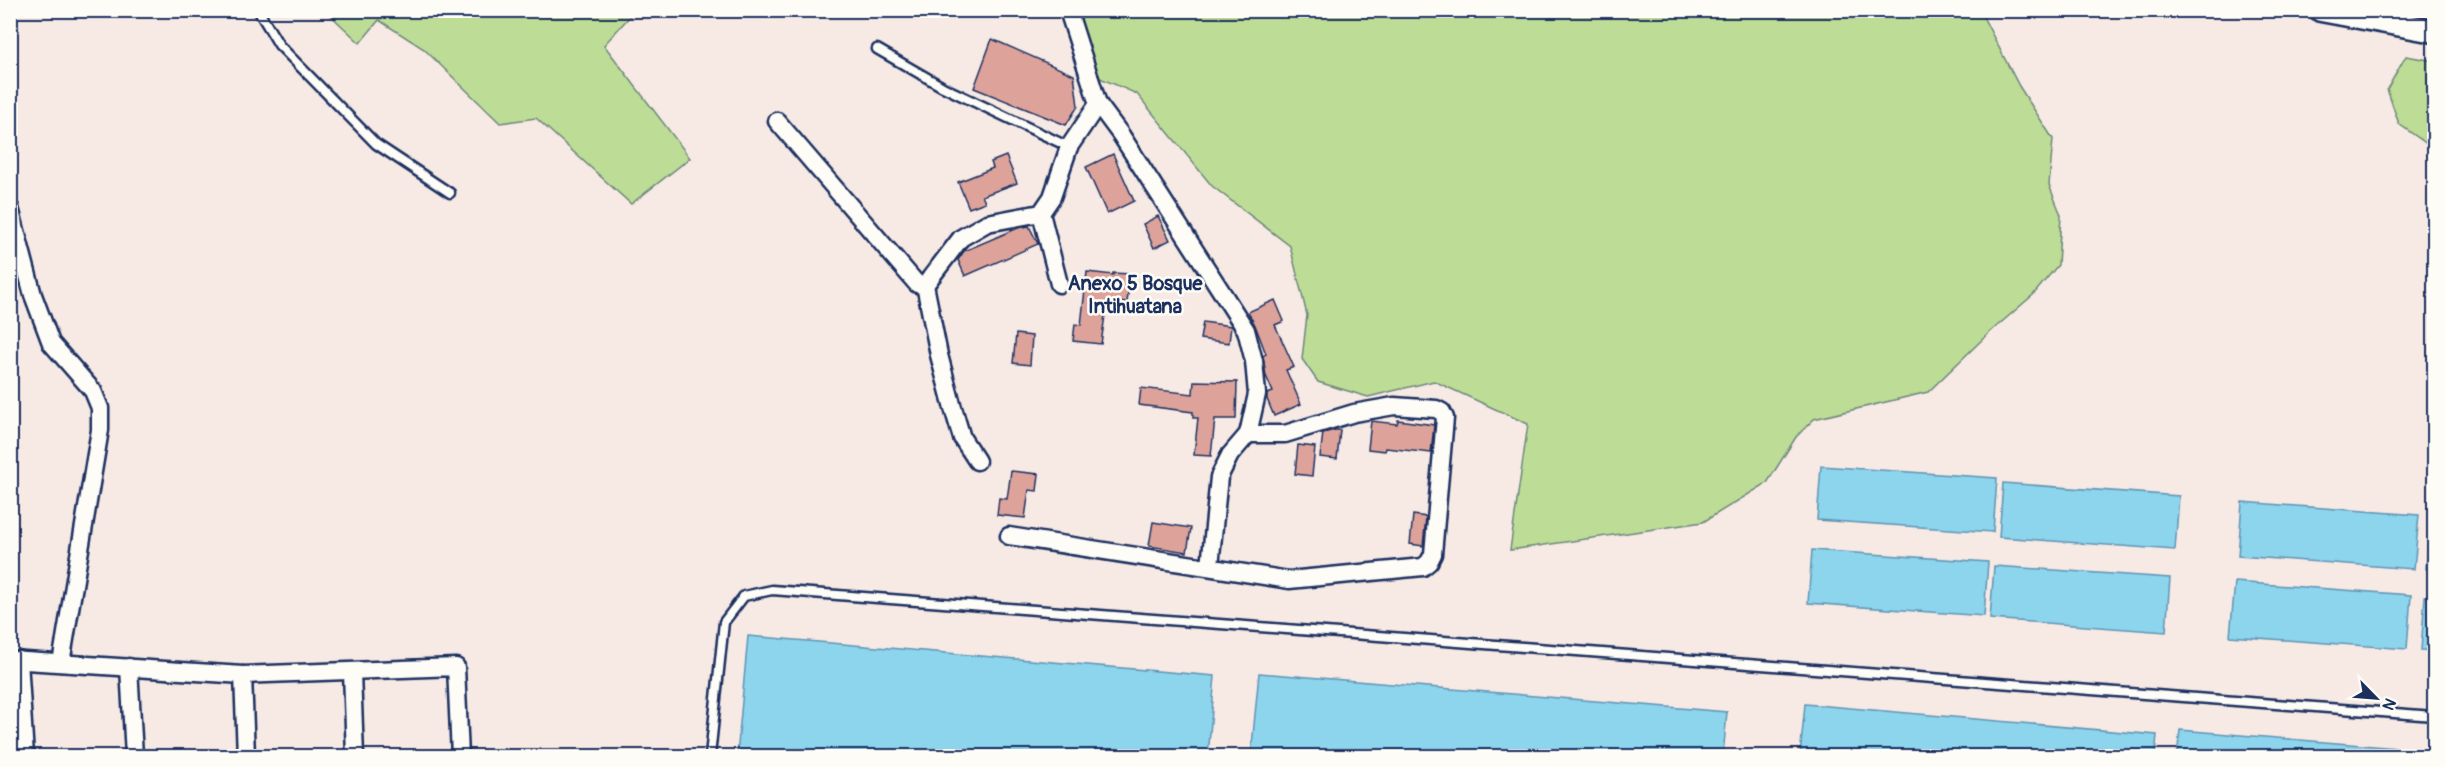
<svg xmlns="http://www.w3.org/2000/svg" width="2445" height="767" viewBox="0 0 2445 767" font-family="Pangolin,sans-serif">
<rect width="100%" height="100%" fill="#f7eae5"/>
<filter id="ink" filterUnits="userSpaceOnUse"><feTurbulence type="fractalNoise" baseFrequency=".0167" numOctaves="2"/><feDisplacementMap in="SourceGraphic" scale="12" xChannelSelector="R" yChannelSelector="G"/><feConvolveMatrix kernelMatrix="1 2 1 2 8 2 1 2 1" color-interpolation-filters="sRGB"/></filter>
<g filter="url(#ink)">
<g fill="#bddd96" stroke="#6c867a" stroke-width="1.5">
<path d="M326,11H631V15L604,45L690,158L631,204L536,118L500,123L424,49L379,20L360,43Z"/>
<path d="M1072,11H1980L2019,86L2053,139L2049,185L2061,215L2058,265L2033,295L1989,333L1928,392L1814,419L1796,437L1767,483L1703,522L1510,550L1528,424L1434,381L1368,397L1318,382L1302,359L1307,315L1290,246L1212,186L1137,94L1093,75Z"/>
<path d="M2406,56L2434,61V149L2399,124L2387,89Z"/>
</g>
<g fill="#8cd5ec" stroke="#5f93b3" stroke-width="1.5">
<path d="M1821,466L1997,478L1993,532L1817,520Z"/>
<path d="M2003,483L2179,496L2175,550L1999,537Z"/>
<path d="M2242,502L2419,515L2414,569L2238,556Z"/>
<path d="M2430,515H2434V569H2426Z"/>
<path d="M1812,550L1988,562L1984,616L1808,603Z"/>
<path d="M1994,566L2170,578L2166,632L1990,619Z"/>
<path d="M2235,582L2411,595L2407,649L2230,636Z"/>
<path d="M2425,596L2434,597V651L2421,650Z"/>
<path d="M748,636L1215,676L1208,756H737Z"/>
<path d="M1259,673L1727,712L1723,756H1251Z"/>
<path d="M1805,704L2157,735L2155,756H1800Z"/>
<path d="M2180,730L2434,751V756H2177Z"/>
</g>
<g fill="#dda39b" stroke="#1b2f5e" stroke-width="1.5">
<path d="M992,39L1074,75L1078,106L1066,125L974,88Z"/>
<path d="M1113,154L1134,201L1107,214L1086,167Z"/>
<path d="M1006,156L1017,183L982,196L985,202L969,208L958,182L993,168L991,162Z"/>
<path d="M1158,216L1170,240L1154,248L1143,224Z"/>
<path d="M1029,226L1038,244L965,276L958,260L964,251L1018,228Z"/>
<path d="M1087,272L1113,275V273L1130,274L1127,303L1107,301L1101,344L1073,341L1075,324L1081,325Z"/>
<path d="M1275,300L1284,321L1275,325L1294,367L1286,370L1301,404L1274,416L1267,399V394L1273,392L1266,376L1263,356L1266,354L1255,325L1248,312Z"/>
<path d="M1203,322L1231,326L1229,343L1200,339Z"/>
<path d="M1016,334L1032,336L1030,365L1013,363Z"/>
<path d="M1194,381L1237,382L1236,419H1215L1211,456L1194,455L1198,418H1193V412L1139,405L1141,388L1193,394Z"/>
<path d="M1398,420L1434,425L1431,453L1386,448L1385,451L1368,449L1371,421L1397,424Z"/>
<path d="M1335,430H1340L1337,459L1320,457L1323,433Z"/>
<path d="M1298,445L1315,447L1312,476L1295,474Z"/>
<path d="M1011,471L1039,474L1037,491L1029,490L1025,518L997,515L999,498L1007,499Z"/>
<path d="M1413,515L1426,517L1423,546L1410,544Z"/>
<path d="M1153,522L1191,528L1187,552L1149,546Z"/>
</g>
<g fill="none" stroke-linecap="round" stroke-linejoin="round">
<defs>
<g id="lane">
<path d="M258,10L279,45L376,144L450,193"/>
<path d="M877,49L943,87L1069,147"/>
<path d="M710,756L724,622L744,596L772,590L2434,716"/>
</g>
<g id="street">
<path d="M1068,10L1098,104L1121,135L1246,330L1254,361L1257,394L1248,434L1230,455L1219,477L1210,566"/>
<path d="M777,121L917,284L925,285"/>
<path d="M10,208L33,295L51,343L93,391L100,408V430L61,663"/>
<path d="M1041,213L1059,284"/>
<path d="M925,285L961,238L987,223L1041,213L1052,197L1069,147L1098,104"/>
<path d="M925,285L939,355L953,408L962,438L977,461"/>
<path d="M1009,536L1289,580L1423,567L1429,562L1433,554L1445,418L1442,412L1436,409L1394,406L1354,413L1285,434H1248"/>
<path d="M10,660L243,675L456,667L460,756"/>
<path d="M19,660L25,756"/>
<path d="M129,667L134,756"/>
<path d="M352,672L355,756"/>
<path d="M243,675L246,756"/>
</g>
<path id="secondary" d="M2321,10L2434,31"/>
</defs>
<use href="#lane" stroke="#1b2f5e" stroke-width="13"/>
<use href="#street" stroke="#1b2f5e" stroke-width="21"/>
<use href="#secondary" stroke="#1b2f5e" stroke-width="27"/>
<use href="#lane" stroke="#fdfcf7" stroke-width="8"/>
<use href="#street" stroke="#fdfcf7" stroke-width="16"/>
<use href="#secondary" stroke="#fdfcf7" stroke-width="22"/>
</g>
</g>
<g text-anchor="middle" stroke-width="5" stroke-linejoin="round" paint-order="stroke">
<g font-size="20" font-weight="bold" fill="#1b2f5e" stroke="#fdfcf7">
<text x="1135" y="290">Anexo 5 Bosque<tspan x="1135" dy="23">Intihuatana</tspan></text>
</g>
</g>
<rect width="2445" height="767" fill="none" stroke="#fdfcf7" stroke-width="36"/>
<rect x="18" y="18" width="2409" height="731" fill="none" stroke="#1b2f5e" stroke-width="2" filter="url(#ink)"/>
<g transform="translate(2376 698) rotate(115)" stroke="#fdfcf7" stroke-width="4.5" paint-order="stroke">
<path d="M0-4.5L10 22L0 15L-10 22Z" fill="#1b2f5e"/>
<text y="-9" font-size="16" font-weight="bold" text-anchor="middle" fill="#1b2f5e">N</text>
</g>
</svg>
